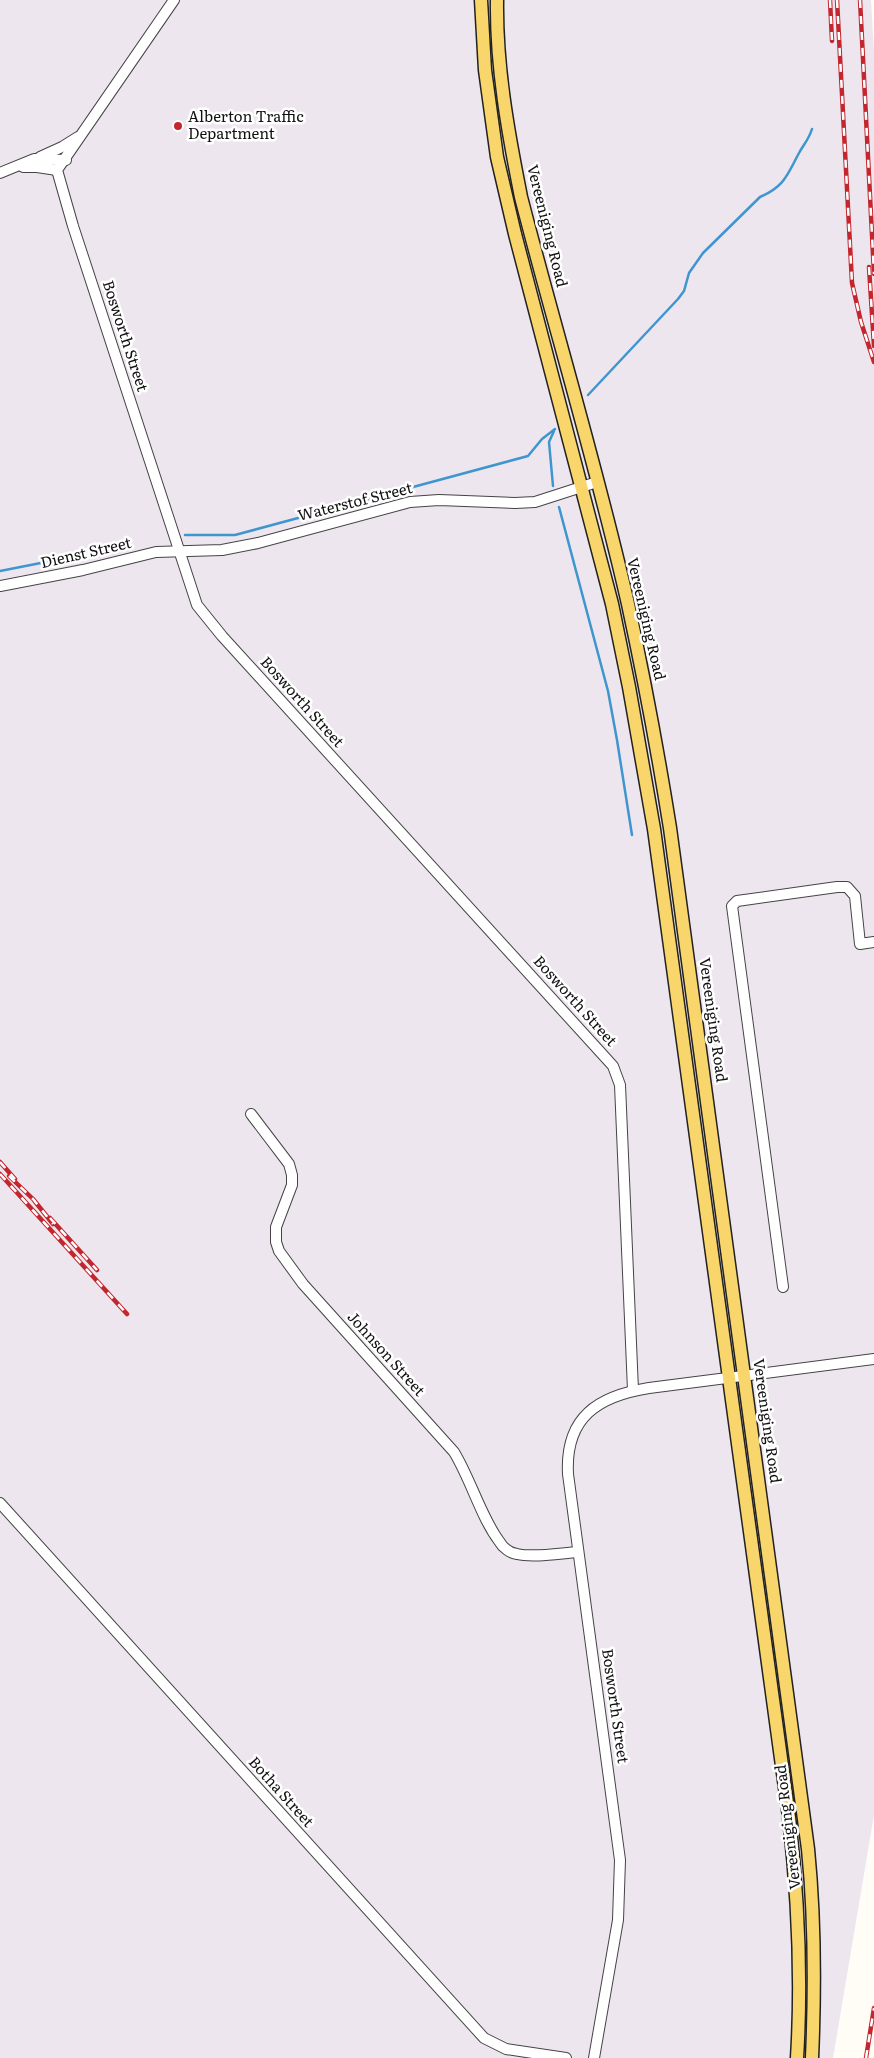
<svg xmlns="http://www.w3.org/2000/svg" width="874" height="2058" viewBox="0 0 874 2058" font-family="Literata,serif">
<rect width="100%" height="100%" fill="#fffdf5"/>
<path fill="#eee6ef" d="M0,0H871L874,51V1815L833,2058H0Z"/>
<g fill="none" stroke-linecap="round" stroke-linejoin="round">
<g stroke="#3f96cf" stroke-width="2.5">
<path d="M588,395L678,299L684,291L689,273L703,253L760,197C785,186 787,175 799,153C804,144 809,139 812,129"/>
<path d="M553,486L549,442L554,431"/>
<path d="M559,507L608,691L617,740L632,835"/>
<path d="M185,535H235L528,456L542,439L555,429"/>
<path d="M0,571L61,559"/>
</g>
<defs>
<g id="minor">
<path d="M174,0L57,170L73,226L197,605L222,636L613,1066L620,1085L633,1390"/>
<path d="M40,157L62,147L78,137"/>
<path d="M23,167H37L57,170"/>
<path d="M0,173L34,159L66,160"/>
<path d="M0,586L83,570L156,552L222,550L258,543L410,502L439,500L515,503L535,502L597,482"/>
<path d="M251,1114L289,1164L292,1175V1185L276,1227V1242L279,1251L303,1284L454,1452C471,1480 481,1517 499,1541C503,1548 510,1553 517,1554C534,1558 561,1553 578,1552"/>
<path d="M783,1287L732,906L737,901L837,887H847L855,896L860,944L874,942"/>
<path d="M0,1503L484,2038L506,2049L566,2058"/>
<path d="M594,2058L618,1920L620,1860L568,1474C565,1417 598,1396 649,1388L874,1359"/>
</g>
<g id="major">
<path d="M481,0L485,70L497,157L515,234L612,604L629,687L654,829L789,1817C798,1897 802,1977 797,2058"/>
<path d="M497,0C496,66 508,132 521,197C556,333 597,467 628,604C644,678 658,753 670,828L808,1849C815,1919 815,1988 812,2058"/>
</g>
</defs>
<use href="#minor" stroke="#444" stroke-width="12"/>
<use href="#major" stroke="#222" stroke-width="15"/>
<use href="#minor" stroke="#fff" stroke-width="10"/>
<use href="#major" stroke="#f9d66b" stroke-width="12"/>
<defs>
<g id="rail">
<path d="M830,0L832,41"/>
<path d="M837,0L852,283L861,322L874,362"/>
<path d="M860,0L874,274"/>
<path d="M869,267L874,346"/>
<path d="M0,1162L15,1179"/>
<path d="M0,1174L127,1314"/>
<path d="M9,1176L33,1199L53,1224"/>
<path d="M50,1218L97,1270"/>
<path d="M866,2058L874,2008"/>
</g>
</defs>
<use href="#rail" stroke="#c4262e" stroke-width="4.5"/>
<use href="#rail" stroke="#fff" stroke-width="2.5" stroke-dasharray="8" stroke-linecap="butt"/>
</g>
<circle fill="#c4262e" stroke="#fff" stroke-width="2" cx="178" cy="126" r="5"/>
<g text-anchor="middle" stroke-width="5" stroke-linejoin="round" paint-order="stroke">
<g font-size="15" fill="#111" stroke="#fff" text-anchor="start">
<text x="188" y="122">Alberton Traffic<tspan x="188" dy="17">Department</tspan></text>
</g>
<g font-size="15" fill="#111" stroke="#fff">
<text transform="translate(547 226) rotate(76)" y="5">Vereeniging Road</text>
<text transform="translate(125 336) rotate(72)" y="5">Bosworth Street</text>
<text transform="translate(355 502) rotate(-14)" y="5">Waterstof Street</text>
<text transform="translate(86 553) rotate(-13)" y="5">Dienst Street</text>
<text transform="translate(646 619) rotate(77)" y="5">Vereeniging Road</text>
<text transform="translate(302 702) rotate(48)" y="5">Bosworth Street</text>
<text transform="translate(575 1001) rotate(48)" y="5">Bosworth Street</text>
<text transform="translate(713 1020) rotate(82)" y="5">Vereeniging Road</text>
<text transform="translate(386 1354) rotate(48)" y="5">Johnson Street</text>
<text transform="translate(767 1421) rotate(82)" y="5">Vereeniging Road</text>
<text transform="translate(615 1706) rotate(82)" y="5">Bosworth Street</text>
<text transform="translate(281 1792) rotate(48)" y="5">Botha Street</text>
<text transform="translate(788 1827) rotate(-97)" y="5">Vereeniging Road</text>
</g>
</g>
</svg>
